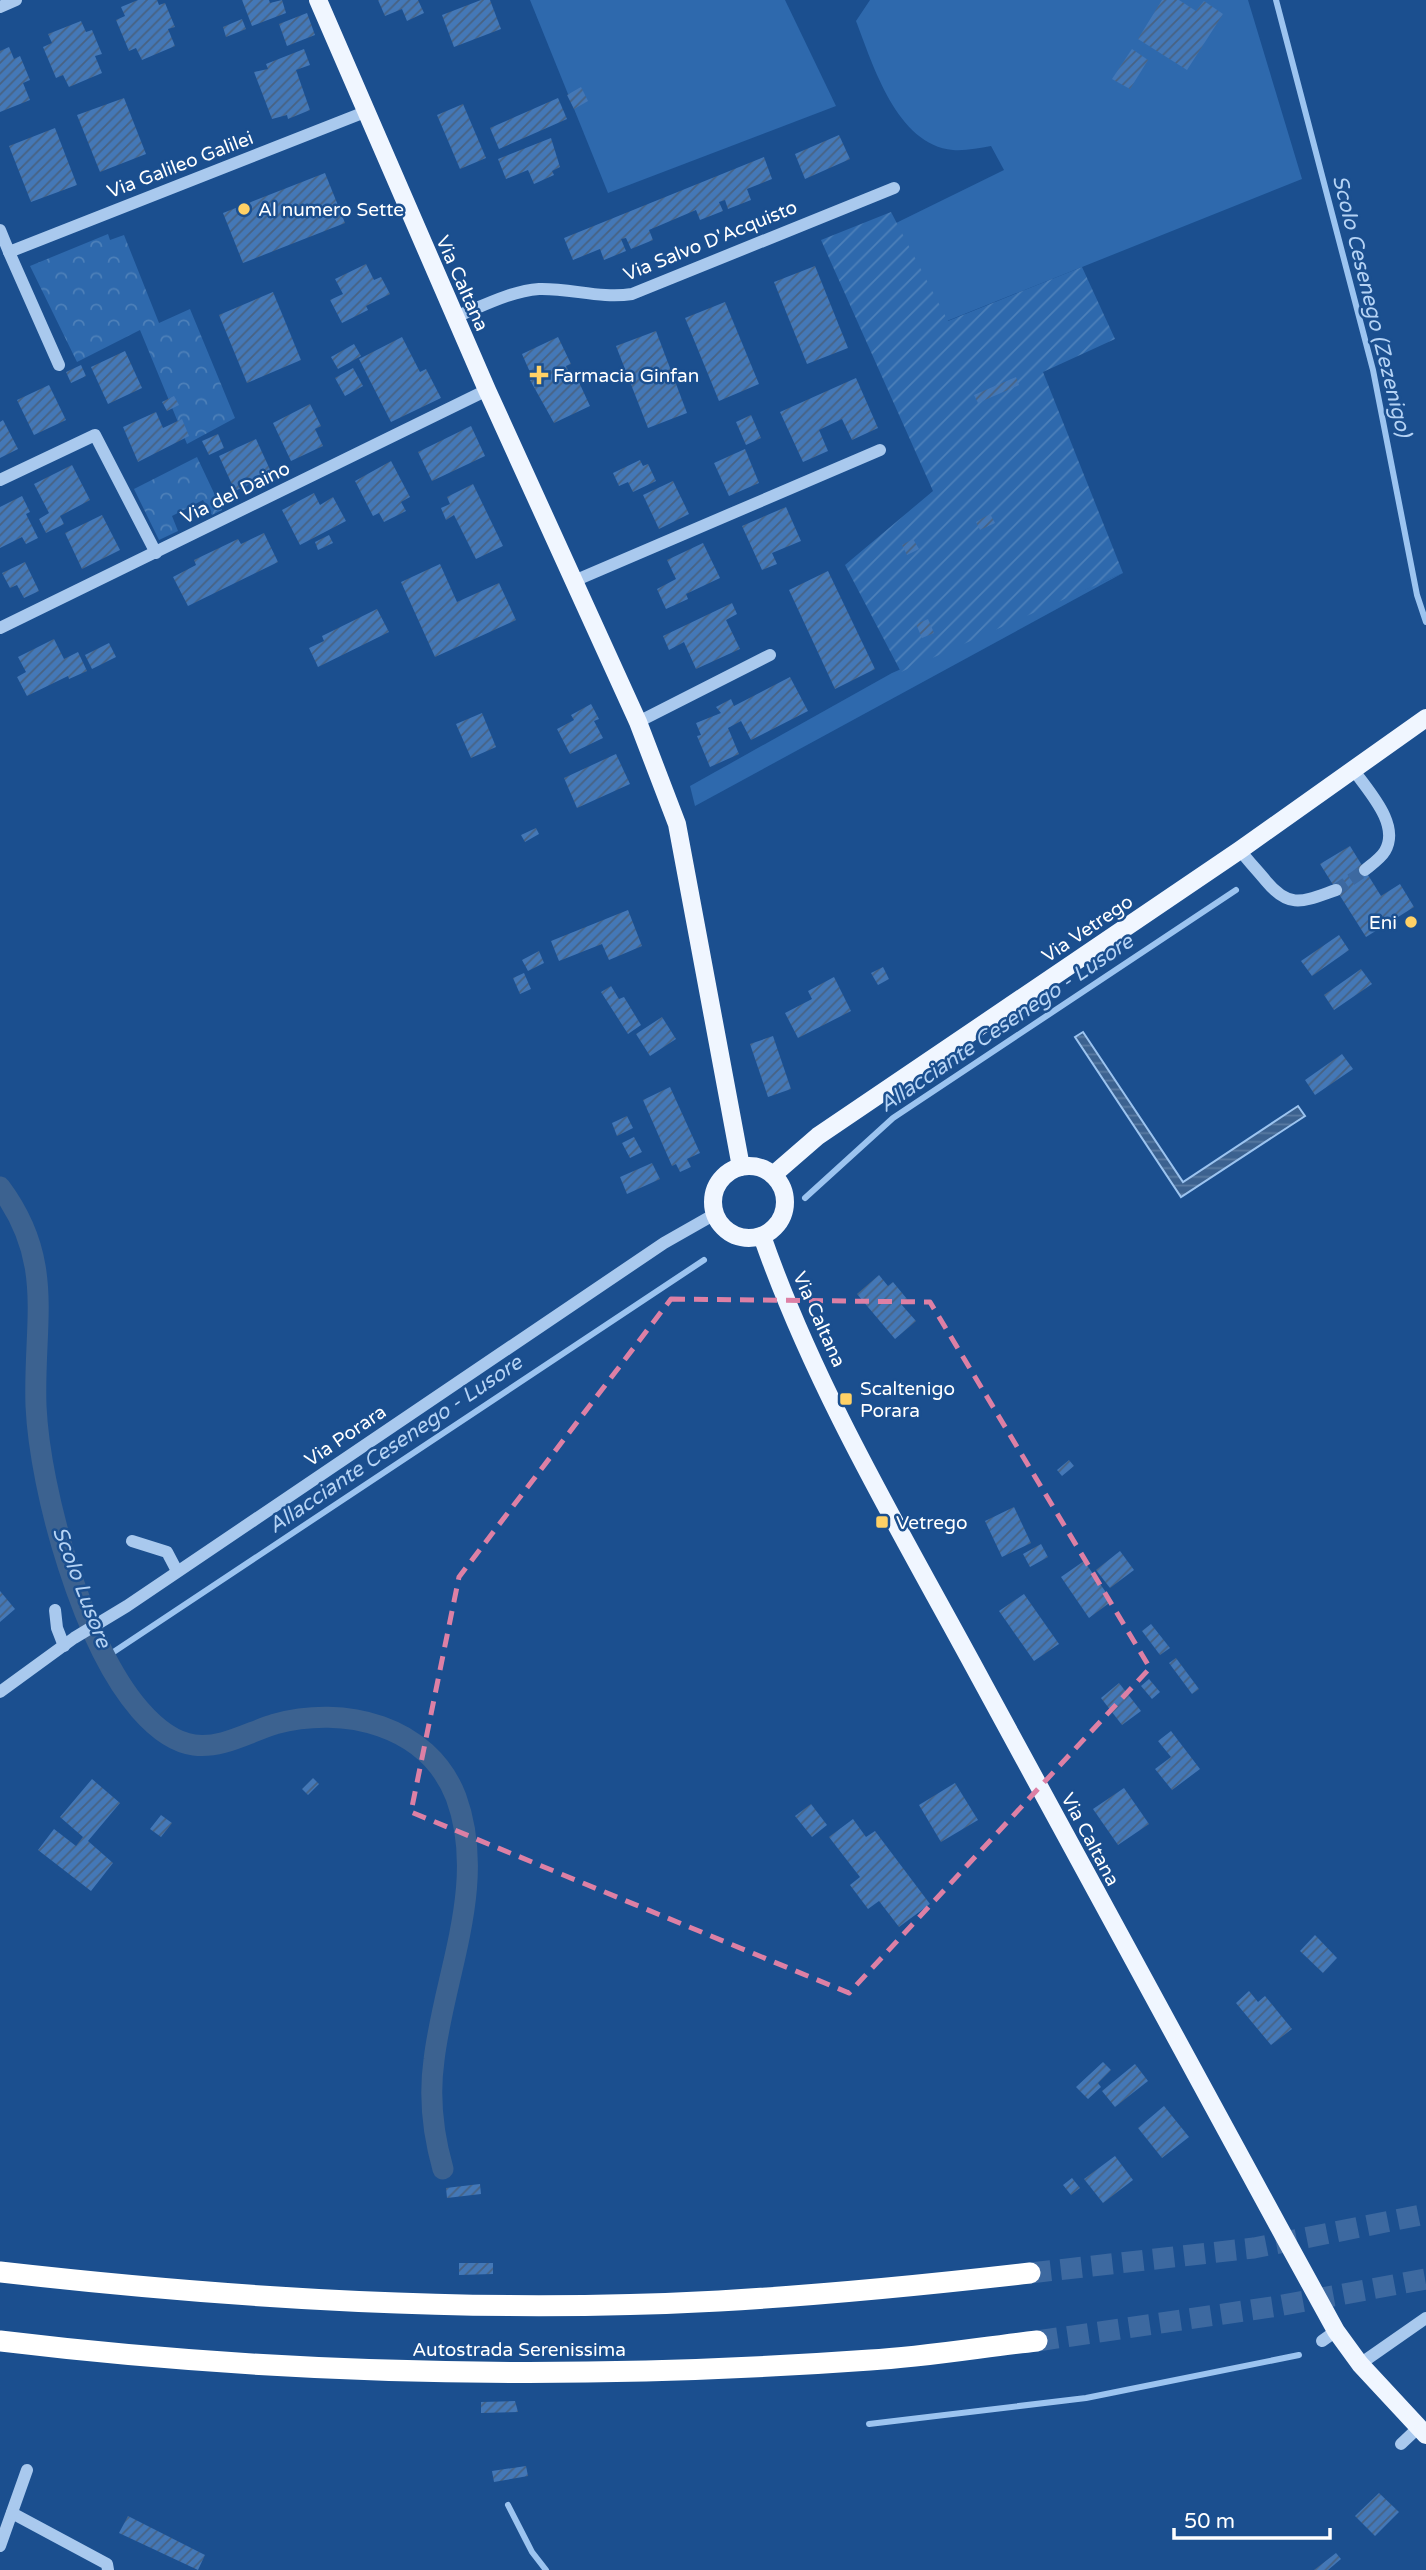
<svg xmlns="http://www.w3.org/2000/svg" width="1426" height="2570" viewBox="0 0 1426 2570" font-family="'Varela Round',sans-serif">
<defs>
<pattern id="park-crowns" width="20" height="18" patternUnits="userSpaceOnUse" patternTransform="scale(1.75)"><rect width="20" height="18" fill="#2e69ad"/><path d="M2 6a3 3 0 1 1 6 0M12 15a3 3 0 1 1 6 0" fill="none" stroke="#4d80b9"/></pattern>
<pattern id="garden-furrows" width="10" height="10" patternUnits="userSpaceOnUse" patternTransform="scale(1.75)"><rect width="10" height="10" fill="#2e69ad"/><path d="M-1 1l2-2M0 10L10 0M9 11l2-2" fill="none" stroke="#4d80b9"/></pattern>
<pattern id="water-rules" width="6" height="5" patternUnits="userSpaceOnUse" patternTransform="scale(1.75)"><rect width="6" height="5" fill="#3c6290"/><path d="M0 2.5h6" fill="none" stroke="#597aa1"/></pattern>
<pattern id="building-hatch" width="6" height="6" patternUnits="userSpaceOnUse" patternTransform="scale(1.75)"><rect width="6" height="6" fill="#4478b7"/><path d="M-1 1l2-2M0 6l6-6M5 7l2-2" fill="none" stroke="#486282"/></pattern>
</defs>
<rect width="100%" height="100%" fill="#1b4f8f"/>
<g fill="#2e69ad">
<path d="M530,0H785L836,106L608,193Z"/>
<path d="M870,0H1248L1302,179L947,321L896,223L1004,170L991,146C979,148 965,151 953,150C897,145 873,65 856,21Z"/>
<path d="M1123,573L695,806L690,786L892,673Z"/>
</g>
<g fill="url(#park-crowns)">
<path d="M108,234L110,240L124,235L159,323L190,309L235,418L187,444L140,330L77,362L30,266Z"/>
<path d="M197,457L222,510L212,515L203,500L172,516L178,531L159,540L134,489Z"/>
</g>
<path fill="url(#garden-furrows)" d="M891,212L948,321L1082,267L1115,339L1043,372L1123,573L901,672L845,565L933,491L821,240Z"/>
<path fill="url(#water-rules)" stroke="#9cc4f0" stroke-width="2" d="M1083,1032L1183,1182L1298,1106L1305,1116L1181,1197L1075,1037Z"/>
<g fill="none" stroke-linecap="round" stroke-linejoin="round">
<g stroke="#9cc4f0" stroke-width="6">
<path d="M1276,0L1373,370L1417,595L1426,622"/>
<path d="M805,1198L893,1118L1236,890"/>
<path d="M106,1657L704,1260"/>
<path d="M869,2424L1086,2398L1299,2355"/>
<path d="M508,2505L532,2552L546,2570"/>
</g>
<path stroke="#3c6290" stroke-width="21" d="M0,1187C56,1262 33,1322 36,1406C40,1492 83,1645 140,1710C154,1726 172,1742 194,1745C221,1749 249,1732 275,1724C344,1705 428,1725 456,1797C488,1884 444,1974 434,2060C429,2096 433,2134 443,2169"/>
</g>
<g fill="url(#building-hatch)">
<path d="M138,0H157L159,5L165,3L175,27L168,29L175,46L142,60L136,48L129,51L116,20L125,16L121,7Z"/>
<path d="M242,0H269L270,3L282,0L286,13L252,26Z"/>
<path d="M378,0H418L424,13L407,21L402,9L385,16Z"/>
<path d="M481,0H490L501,29L454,47L442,15Z"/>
<path d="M1162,0H1179L1196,11L1204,1L1223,14L1187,70L1138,39Z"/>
<path d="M307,13L315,35L287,46L279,24Z"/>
<path d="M242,19L246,29L226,37L223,27Z"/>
<path d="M81,21L86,32L92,30L102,54L95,56L102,73L69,87L63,75L56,78L43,47L52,43L48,34Z"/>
<path d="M9,47L14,59L20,56L30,80L23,83L30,100L0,112V51Z"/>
<path d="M304,49L310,65L296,70L310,110L288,119L287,115L272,119L254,72L268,69L266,64Z"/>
<path d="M1132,49L1148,60L1130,89L1112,79Z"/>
<path d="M581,87L588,101L574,109L567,95Z"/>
<path d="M124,98L146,154L100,172L77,115Z"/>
<path d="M558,98L567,119L499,149L490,128Z"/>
<path d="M463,104L486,158L460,169L437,115Z"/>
<path d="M55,128L77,185L31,202L9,146Z"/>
<path d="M839,135L850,159L805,179L795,154Z"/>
<path d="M551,138L560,167L552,171L554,175L534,184L528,170L506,179L498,159Z"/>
<path d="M764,157L772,179L747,189L751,200L728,209L725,200L719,202L723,211L700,220L696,210L649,230L653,240L631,249L626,238L621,239L626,251L604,260L600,249L573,260L564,238Z"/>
<path d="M325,173L345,223L243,263L223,213Z"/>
<path d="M366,264L374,280L381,277L390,294L366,306L368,310L342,323L330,300L343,294L335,279Z"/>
<path d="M815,266L848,348L807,364L774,282Z"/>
<path d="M273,292L301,360L247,383L219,315Z"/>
<path d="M725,302L759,384L719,401L685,318Z"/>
<path d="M656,331L687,413L648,428L616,346Z"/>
<path d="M402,337L420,372L426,369L441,398L391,422L359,359Z"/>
<path d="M558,337L571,364L566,366L573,380L577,378L590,406L554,423L530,380L533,379L522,354Z"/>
<path d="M354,344L361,356L338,369L331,357Z"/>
<path d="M125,351L142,388L108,404L91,367Z"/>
<path d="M81,365L86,376L71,383L66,372Z"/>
<path d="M353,368L363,386L345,396L335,378Z"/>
<path d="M1016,377L1019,385L978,403L974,395Z"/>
<path d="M856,378L878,428L852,440L842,419L819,430L828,451L803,462L780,412Z"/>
<path d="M49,385L66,420L34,435L17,400Z"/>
<path d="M174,396L179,405L167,411L162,402Z"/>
<path d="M310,404L321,426L315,429L323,446L291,461L273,423Z"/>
<path d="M156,412L163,428L182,419L189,436L138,462L123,427Z"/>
<path d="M751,415L761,438L746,445L736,422Z"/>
<path d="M3,420L18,449L0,458V422Z"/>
<path d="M471,426L485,456L432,481L418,452Z"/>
<path d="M218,434L224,448L209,455L202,441Z"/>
<path d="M256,439L272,474L235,491L219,456Z"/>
<path d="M745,449L759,483L729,496L714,463Z"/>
<path d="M640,460L643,466L648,464L656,481L633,492L628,482L619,486L613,473Z"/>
<path d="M391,461L410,497L401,502L406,511L384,522L379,513L373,516L355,481Z"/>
<path d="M72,465L90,500L60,516L64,524L46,533L39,519L49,513L34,484Z"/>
<path d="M673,481L689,514L659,529L643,495Z"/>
<path d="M473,484L503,546L476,559L454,515L446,520L441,508L450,504L447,497Z"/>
<path d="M314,493L320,505L333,497L346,521L300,545L282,510Z"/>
<path d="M22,496L30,512L26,514L38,538L26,544L22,537L0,548V507Z"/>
<path d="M786,507L801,541L772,553L777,564L762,570L742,526Z"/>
<path d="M990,514L995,523L980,530L976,522Z"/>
<path d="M102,515L120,550L82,569L65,533Z"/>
<path d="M264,533L278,562L188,606L173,577L196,565L194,560L238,539L241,544Z"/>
<path d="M329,535L333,543L318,550L315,542Z"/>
<path d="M913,539L919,549L907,555L902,545Z"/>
<path d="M703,543L720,578L686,594L688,599L666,609L657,589L676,579L667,560Z"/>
<path d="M25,562L39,591L24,598L17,585L10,588L2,573Z"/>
<path d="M440,564L457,602L499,583L516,620L435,657L401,582Z"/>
<path d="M828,571L875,669L835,689L789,590Z"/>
<path d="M732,603L737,614L726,620L740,649L696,669L684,642L669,650L663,636Z"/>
<path d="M377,609L389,632L318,667L309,648L324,641L322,636Z"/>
<path d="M928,619L934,633L922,638L916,624Z"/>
<path d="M54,639L64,659L78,652L87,671L69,679L68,676L27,696L17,677L26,672L18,657Z"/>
<path d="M109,643L116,657L92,669L85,655Z"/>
<path d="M790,677L808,711L751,740L741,721L728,728L739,754L710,767L697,736L701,735L696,723L721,713L716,707L731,699L734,706Z"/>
<path d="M591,704L599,719L594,721L603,738L570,754L557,729L574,720L571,715Z"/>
<path d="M482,713L496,747L471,758L456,724Z"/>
<path d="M616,754L630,784L577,808L564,778Z"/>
<path d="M536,828L539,834L525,842L521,835Z"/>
<path d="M1350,846L1381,896L1400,884L1414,907L1366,937L1320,864Z"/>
<path d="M628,910L642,946L609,960L602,944L559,961L551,941Z"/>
<path d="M1339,935L1349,950L1312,976L1301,961Z"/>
<path d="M539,951L544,963L528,971L522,960Z"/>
<path d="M883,967L889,979L878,985L871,973Z"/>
<path d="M1361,969L1372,984L1334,1010L1324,995Z"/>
<path d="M524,973L531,989L520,994L513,978Z"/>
<path d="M834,977L851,1011L798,1038L785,1013L812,999L808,991Z"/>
<path d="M611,986L619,999L624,997L641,1025L628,1034L601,992Z"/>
<path d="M662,1017L676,1039L650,1056L636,1034Z"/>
<path d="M773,1036L791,1089L768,1097L750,1044Z"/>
<path d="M1342,1054L1353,1069L1315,1095L1305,1080Z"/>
<path d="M670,1087L700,1153L687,1159L691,1167L680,1172L676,1164L672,1166L643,1100Z"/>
<path d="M627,1116L633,1128L617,1136L612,1123Z"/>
<path d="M634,1137L642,1152L630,1158L622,1143Z"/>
<path d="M652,1163L660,1179L627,1194L620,1177Z"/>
<path d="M879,1275L888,1286L893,1282L907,1299L901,1304L916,1321L895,1339L857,1294Z"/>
<path d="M1069,1460L1074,1466L1062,1476L1057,1470Z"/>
<path d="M1014,1507L1031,1543L1002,1557L985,1521Z"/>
<path d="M1041,1544L1048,1557L1030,1567L1023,1554Z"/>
<path d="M1120,1551L1134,1570L1110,1588L1096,1570Z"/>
<path d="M1084,1561L1112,1601L1089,1618L1061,1577Z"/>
<path d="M0,1591L15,1609L0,1622Z"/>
<path d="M1024,1594L1059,1644L1034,1661L999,1611Z"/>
<path d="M1151,1624L1170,1648L1160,1655L1142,1631Z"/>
<path d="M1176,1658L1199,1689L1192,1694L1169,1663Z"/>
<path d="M1149,1679L1160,1692L1152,1699L1141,1686Z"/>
<path d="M1119,1683L1141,1711L1122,1725L1101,1698Z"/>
<path d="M1171,1731L1200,1769L1172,1790L1155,1769L1171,1757L1158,1741Z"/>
<path d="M313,1778L319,1784L308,1795L302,1789Z"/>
<path d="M92,1779L120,1803L88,1841L113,1863L91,1891L38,1850L54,1829L76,1846L83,1837L60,1817Z"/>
<path d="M955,1783L978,1820L941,1842L919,1805Z"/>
<path d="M1124,1788L1149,1824L1118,1845L1093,1809Z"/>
<path d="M811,1804L827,1825L812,1837L795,1816Z"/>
<path d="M161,1815L172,1823L161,1837L150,1829Z"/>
<path d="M853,1819L866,1837L875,1831L930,1904L899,1927L879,1901L868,1909L850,1885L860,1877L829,1837Z"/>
<path d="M1315,1935L1337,1958L1323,1973L1300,1951Z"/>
<path d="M1249,1991L1258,2002L1265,1996L1292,2029L1271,2045L1236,2003Z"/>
<path d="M1103,2062L1111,2070L1098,2083L1101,2087L1088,2099L1076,2087Z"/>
<path d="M1135,2064L1148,2081L1115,2107L1102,2091Z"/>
<path d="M1164,2106L1189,2137L1162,2158L1138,2128Z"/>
<path d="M1115,2156L1133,2180L1103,2203L1084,2179Z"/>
<path d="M1072,2178L1080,2188L1071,2195L1063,2185Z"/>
<path d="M480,2184L481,2194L447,2198L446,2188Z"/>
<path d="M459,2263H493V2274L459,2275Z"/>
<path d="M515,2401L518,2412L481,2413V2402Z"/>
<path d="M526,2466L528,2476L494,2482L492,2471Z"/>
<path d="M1379,2493L1399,2512L1375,2536L1355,2516Z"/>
<path d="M128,2516L205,2555L198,2570L119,2533Z"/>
<path d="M1336,2553L1341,2559L1328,2570H1314Z"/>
</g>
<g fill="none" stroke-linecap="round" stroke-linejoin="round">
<path stroke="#3d69a0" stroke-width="12" stroke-dasharray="12 6" stroke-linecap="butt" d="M1336,890L1365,870"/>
<g stroke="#3d69a0" stroke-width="21" stroke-dasharray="21 10" stroke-linecap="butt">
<path d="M1030,2273L1254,2248L1426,2214"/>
<path d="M1037,2341L1278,2306L1426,2279"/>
</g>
<g stroke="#a9c9ee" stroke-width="12">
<path d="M0,7L16,0"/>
<path d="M0,230L9,252L365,112"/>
<path d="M9,252L59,365"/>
<path d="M455,317C481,307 510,291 539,289C570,288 601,299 632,294L894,188"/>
<path d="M0,480L95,435L156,553"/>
<path d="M574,581L880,450"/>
<path d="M0,628L487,390"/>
<path d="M638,722L770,655"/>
<path d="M1353,769C1367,790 1401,824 1385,851C1381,858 1371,865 1365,870"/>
<path d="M1240,850C1248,861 1257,870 1266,881C1290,910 1304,901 1336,890"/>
<path d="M132,1541L167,1552L177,1571"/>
<path d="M55,1610L57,1628L64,1646"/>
<path d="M0,1692L74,1638L127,1606L664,1243L715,1214"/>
<path d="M1322,2341L1336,2331"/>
<path d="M1360,2364L1426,2318"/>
<path d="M1401,2444L1419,2427"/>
<path d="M12,2513L107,2564L108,2570"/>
<path d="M0,2546L27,2470"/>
</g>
<g stroke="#f0f6ff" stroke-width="18">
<path d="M318,0L487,390L638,722L677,824L741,1167"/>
<circle cx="749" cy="1202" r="36"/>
<path d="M773,1175L818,1136L1240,850L1426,718"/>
<path d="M762,1236C817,1394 906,1540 985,1687C1102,1902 1218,2117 1336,2331L1360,2364L1426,2435"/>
</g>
<g stroke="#fff" stroke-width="21">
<path d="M0,2272C238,2299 479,2314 719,2301C823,2295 926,2285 1030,2273"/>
<path d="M0,2341C289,2376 579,2381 870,2360C926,2357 982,2347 1037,2341"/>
</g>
</g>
<path fill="none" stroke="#dd80a5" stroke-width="5" stroke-dasharray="14 9" stroke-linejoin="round" d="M671,1299L930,1302L1150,1668L849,1993L411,1812L459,1577Z"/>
<g fill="#ffd166" stroke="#1b4f8f" stroke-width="2.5">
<circle cx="244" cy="209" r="7"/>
<path d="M535.5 364.5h7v7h7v7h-7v7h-7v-7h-7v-7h7z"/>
<circle cx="1411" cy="922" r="7"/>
<rect x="839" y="1392" width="14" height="14" rx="3.5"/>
<rect x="875" y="1515" width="14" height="14" rx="3.5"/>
</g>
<g text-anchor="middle" stroke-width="5" stroke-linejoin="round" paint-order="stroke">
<g font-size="19" fill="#fff" stroke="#1b4f8f">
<text transform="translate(180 164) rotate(-21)" y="7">Via Galileo Galilei</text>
<text transform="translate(710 240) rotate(-22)" y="7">Via Salvo D'Acquisto</text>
<text transform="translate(463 283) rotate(66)" y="7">Via Caltana</text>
<text transform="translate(235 492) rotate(-26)" y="7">Via del Daino</text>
<text transform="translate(1087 928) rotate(-34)" y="7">Via Vetrego</text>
<text transform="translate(820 1319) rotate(66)" y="7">Via Caltana</text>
<text transform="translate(345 1435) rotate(-34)" y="7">Via Porara</text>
<text transform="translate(1091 1839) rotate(62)" y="7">Via Caltana</text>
<text x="519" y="2356">Autostrada Serenissima</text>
</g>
<g font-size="19" fill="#fff" stroke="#1b4f8f" text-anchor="start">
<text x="258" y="216">Al numero Sette</text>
<text x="553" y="382">Farmacia Ginfan</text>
<text x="1397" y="929" text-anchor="end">Eni</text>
<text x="860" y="1395">Scaltenigo<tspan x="860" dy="22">Porara</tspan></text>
<text x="896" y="1529">Vetrego</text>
</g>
<g font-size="21" font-style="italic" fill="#b5d3f5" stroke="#1b4f8f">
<text transform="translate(1372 306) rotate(76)" y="7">Scolo Cesenego (Zezenigo)</text>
<text transform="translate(1006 1023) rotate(-34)" y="7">Allacciante Cesenego - Lusore</text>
<text transform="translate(395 1444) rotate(-34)" y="7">Allacciante Cesenego - Lusore</text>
<text transform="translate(82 1587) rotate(69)" y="7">Scolo Lusore</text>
</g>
</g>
<path d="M1174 2528v10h156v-10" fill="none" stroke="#ffffff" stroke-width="3.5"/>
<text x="1184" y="2528" font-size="21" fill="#ffffff" stroke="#1b4f8f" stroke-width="5" paint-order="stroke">50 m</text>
</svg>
